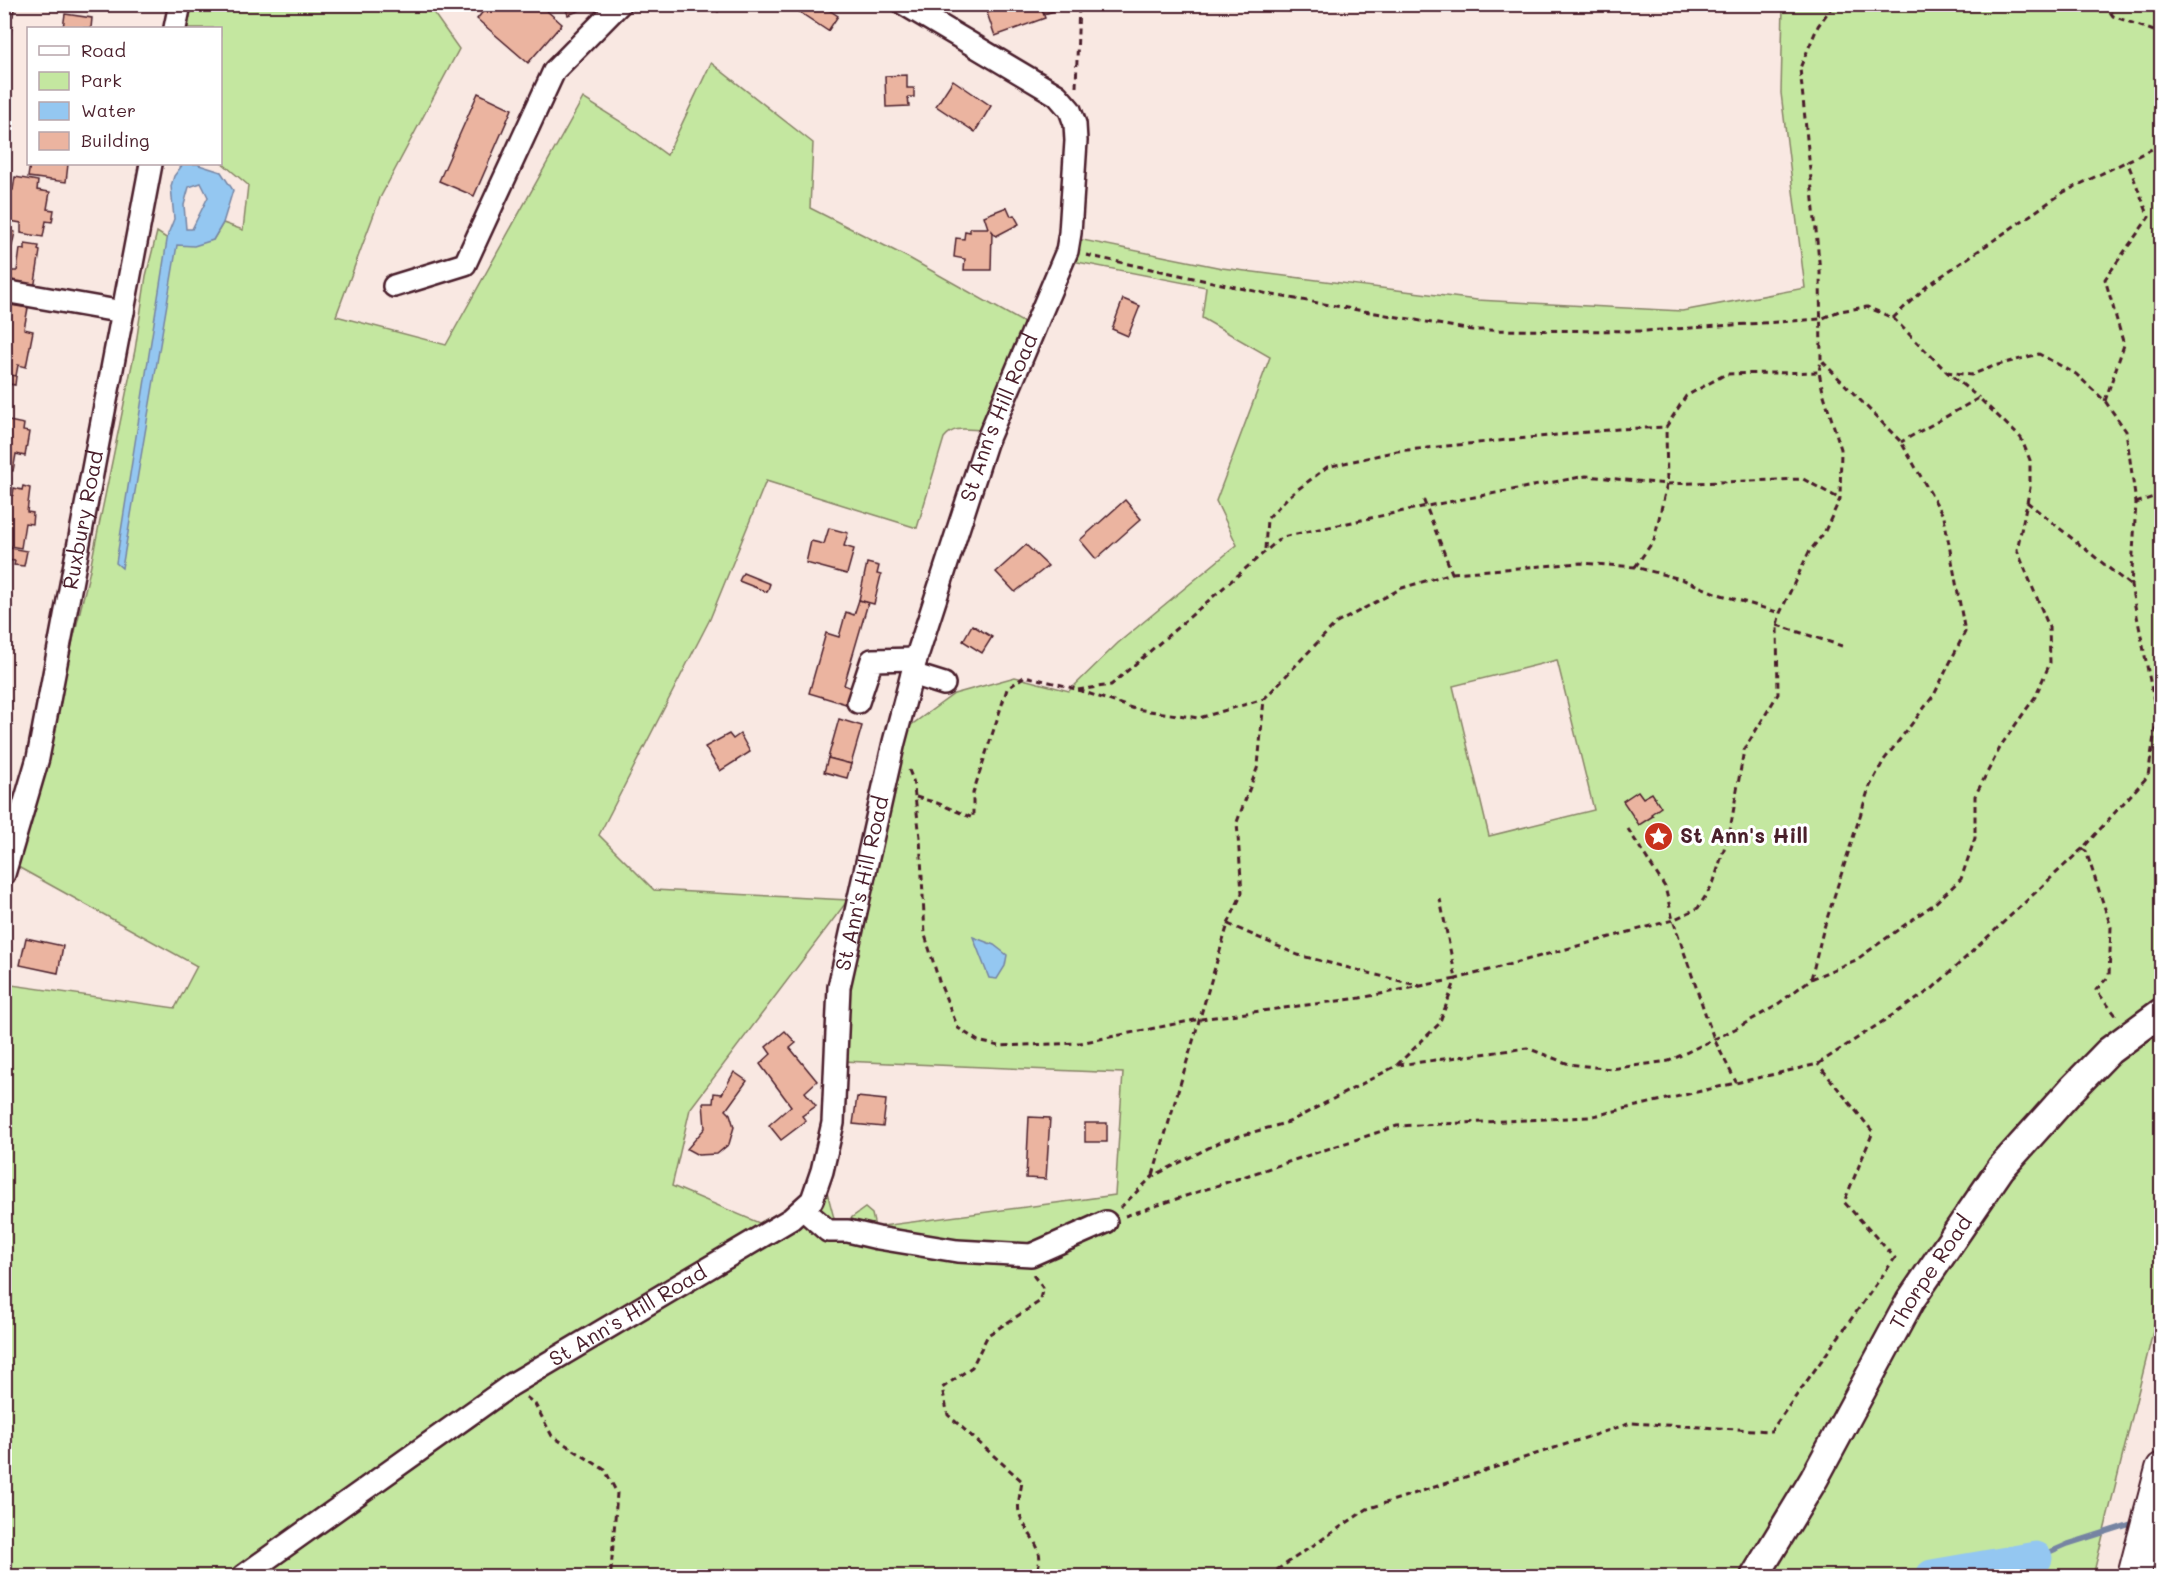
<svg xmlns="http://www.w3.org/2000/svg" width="2166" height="1581" viewBox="0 0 2166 1581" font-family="Mali,sans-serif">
<rect width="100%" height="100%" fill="#f9e8e2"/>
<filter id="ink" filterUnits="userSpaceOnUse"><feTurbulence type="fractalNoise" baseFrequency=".0167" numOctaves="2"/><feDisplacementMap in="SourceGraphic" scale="12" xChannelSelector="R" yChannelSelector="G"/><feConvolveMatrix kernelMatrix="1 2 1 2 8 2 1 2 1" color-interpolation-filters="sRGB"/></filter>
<g filter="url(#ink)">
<path fill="#c4e7a0" stroke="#878366" stroke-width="1.5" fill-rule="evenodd" d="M192,5H428L459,49L380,198L336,316L446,345L583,98L626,125L667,155L711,63L813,143L810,208L909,258L1028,325L980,430C965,429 953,426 944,438L917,528L766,481L710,619L599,835L654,890L848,900L690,1109L672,1186L759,1223L826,1188L835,1222L848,1220L865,1208L872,1214L875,1227L1115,1195L1123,1073L842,1061L846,989L903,731L954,694L1015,677L1069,691L1118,643L1237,545L1216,501L1270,357L1202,318L1206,287L1072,261L1078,239L1222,268L1477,300L1682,311L1805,288L1781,93L1783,5H2161L2162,1286L2152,1336L2093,1576H5V984L175,1008L197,966L18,867L89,574L135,350L146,276L157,232L177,245L213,240L223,223L243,230L248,185L221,162L220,28H188ZM1557,660L1594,810L1489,836L1453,686ZM1102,1212L1110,1233L1042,1263L1034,1242Z"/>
<g fill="#94c7f1" stroke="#7684a2" stroke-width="1.5" fill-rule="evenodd">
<path d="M183,164H199V165L221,172L233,190L223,223L213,240L194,246L177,245L122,568L116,563L168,234L174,219L171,186L174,176ZM201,183L208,197L192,229H186L184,205L189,187Z"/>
<path d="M973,937L994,945L1007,955L1005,966L997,979L989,978Z"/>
</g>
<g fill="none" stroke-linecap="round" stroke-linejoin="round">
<path stroke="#7684a2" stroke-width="5" d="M2036,1558L2068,1544L2137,1522"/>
<path stroke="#94c7f1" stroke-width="33" d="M1932,1576L2036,1558"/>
</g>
<g fill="#ebb4a0" stroke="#4a1f2b" stroke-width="1.5">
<path d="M4,4H15L13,16L4,14Z"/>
<path d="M489,4H539L562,24L528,63L477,19Z"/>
<path d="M564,4H596L568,15Z"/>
<path d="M706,4H722L718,12Z"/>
<path d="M803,4H820L838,16L828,31L798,11Z"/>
<path d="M988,4H1002L1003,7L991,12Z"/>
<path d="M1010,4H1040L1045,18L995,36L987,13Z"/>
<path d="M1040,4H1052L1054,11L1044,14Z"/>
<path d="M65,14L92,18L91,28H63Z"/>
<path d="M4,24L12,26L7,53L4,52Z"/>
<path d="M907,75V88H914V97H908L909,106L886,107L885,76Z"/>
<path d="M953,80L991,106L975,132L936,106Z"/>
<path d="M478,93L512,109L474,196L439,181Z"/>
<path d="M30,164H68L66,182L28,177Z"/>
<path d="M15,177L38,181L37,190L50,192L47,209L54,210L52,222L46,221L43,237L21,233V223L4,220L6,195H8L9,190H13Z"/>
<path d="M1007,207L1011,216L1014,215L1019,224L996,236L992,231L991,270H964L965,259L954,257L956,238L964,239L965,231L970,232V228H988L984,216Z"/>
<path d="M4,230L15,232L12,246L4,245Z"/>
<path d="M25,244L39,246L38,250L40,251L34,289L6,282L4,280L5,274L9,271H17L20,249L25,250Z"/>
<path d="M1123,299L1140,306L1128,336L1112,329Z"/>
<path d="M4,304L28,308L24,329L33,331L26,367L18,365L16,376L4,374Z"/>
<path d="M4,374L16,376L15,385L4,383Z"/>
<path d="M4,420L24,424L23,431L29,432L25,456L16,454L13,471L4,470Z"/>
<path d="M4,477L11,478L8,494L13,495L14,488L22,490L23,486L30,488L27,512L33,513L32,524L25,523L21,548L4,545Z"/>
<path d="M1125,500L1141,519L1096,559L1080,540Z"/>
<path d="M829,528L848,533L844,546L854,549L847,574L806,563L811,541L824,544Z"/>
<path d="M1026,545L1048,566L1015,592L996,572Z"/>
<path d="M4,547L27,551L24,566L14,565L15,561L4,560Z"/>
<path d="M867,563L879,566L877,574L881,575L874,604L859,600Z"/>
<path d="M743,573L770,584L767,592L739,581Z"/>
<path d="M859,600L868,603L844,685L851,688L846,704L809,693L826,633L839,637L846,612L854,615Z"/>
<path d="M972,625L992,637L982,653L963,641Z"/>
<path d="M839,719L862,726L851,764L828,758Z"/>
<path d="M729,734L733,739L740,734L750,752L720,771L705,747Z"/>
<path d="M828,758L851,764L847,778L824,772Z"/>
<path d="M1638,791L1643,798L1652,793L1661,807L1651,814L1653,816L1639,825L1623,801Z"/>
<path d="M26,938L63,946L58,973L20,965Z"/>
<path d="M785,1031L796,1043L790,1048L817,1081L805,1092L816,1106L802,1116L806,1121L781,1140L769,1125L791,1106L760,1064L771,1054L766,1047Z"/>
<path d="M734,1072L747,1081L726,1110L730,1114L734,1127L729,1144L717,1154L698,1155L687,1149L705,1128L703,1103H713L714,1093L722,1094Z"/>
<path d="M857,1097L886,1100L883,1127L853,1124Z"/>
<path d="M1029,1117L1050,1118L1046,1179L1026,1178Z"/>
<rect x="1085" y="1123" width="22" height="19"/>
</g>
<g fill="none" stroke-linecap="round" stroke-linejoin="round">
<defs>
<g id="minor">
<path d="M175,28L180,4"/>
<path d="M394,286L465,264L554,71L620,4"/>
<path d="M4,291L123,312"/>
<path d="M912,674L944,684"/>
<path d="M858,702L872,660L916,659"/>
<path id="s1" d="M4,874L38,758L151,164"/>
<path d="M803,1209L828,1231H848L878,1238L957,1251L1031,1255L1106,1222"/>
<path id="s2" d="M243,1576L511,1385L791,1219L812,1200L822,1171L833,1123L839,987L894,742L916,659L986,443L1067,251L1070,233L1076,141L1075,124L1070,110L1057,95L904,4"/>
</g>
<g id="major">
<path id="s3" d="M1755,1576L1814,1479L1910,1301L2001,1168L2071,1090L2109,1051L2162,1012"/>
</g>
<path id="highway" d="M2134,1576L2162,1469"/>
</defs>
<use href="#minor" stroke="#4a1f2b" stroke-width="26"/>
<use href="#major" stroke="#4a1f2b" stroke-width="32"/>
<use href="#highway" stroke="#4a1f2b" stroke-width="36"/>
<g stroke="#4a1f2b" stroke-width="3" stroke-dasharray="6 4.5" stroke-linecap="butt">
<path d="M2104,4L2113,16L2162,34"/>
<path d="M1076,87L1079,4"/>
<path d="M1086,255L1273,295L1472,330L1646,331L1821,319L1839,311L1867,307L1893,318L1947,372L1979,398"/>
<path d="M1893,318L1927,286L2064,192L2162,144"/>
<path d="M2105,401L2124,345L2105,279L2149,217L2127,161"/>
<path d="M2027,502L2131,586"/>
<path d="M2136,503L2162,494"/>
<path d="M1265,549L1267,519L1288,497L1327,467L1397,451L1618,429L1666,427L1686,396L1726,374L1819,372"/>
<path d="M1635,567L1654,540L1667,484L1666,427"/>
<path d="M1452,573L1581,563L1635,567L1684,580L1715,593L1780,613"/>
<path d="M1777,625L1842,646"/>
<path d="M1078,690L1111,685L1282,537L1427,506L1586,476L1667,484L1803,479L1840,499"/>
<path d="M909,770L913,780L920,837L925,935L939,981L958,1028L978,1041L999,1046L1080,1043L1200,1019L1360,998L1456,979L1440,899"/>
<path d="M916,797L937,803L973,818V793L1007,689L1025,676L1066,686L1135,709L1199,718L1264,699"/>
<path d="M1628,829L1665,887L1673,920L1714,1039L1736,1082"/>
<path d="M2082,849L2086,851L2111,927L2109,976L2096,990L2118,1018"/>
<path d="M1228,924L1298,955L1420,986"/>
<path d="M1811,979L1856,960L1934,904L1961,879L1975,838V796L2002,744L2035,697L2050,663L2049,627L2017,550L2030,488V460L2021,438L1979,398L1901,442"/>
<path d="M1398,1065L1527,1048L1569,1064L1611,1069L1669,1061L1735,1029L1774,1007L1811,979L1823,931L1869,788L1884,760L1934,695L1965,632L1944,517L1901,442L1821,360"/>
<path d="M1153,1175L1228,924L1242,893L1237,822L1258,766L1264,699L1335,624L1402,588L1452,573L1422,496"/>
<path d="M1120,1208L1153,1176L1222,1141L1289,1122L1396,1066L1439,1024L1456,979L1673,920L1698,908L1713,884L1730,830L1744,750L1778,694L1777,625L1780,613L1809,552L1824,533L1840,499L1841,449L1823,392L1819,372L1821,360L1820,271L1800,68L1818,26L1834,4"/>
<path d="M1125,1216L1397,1126L1589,1117L1818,1064L1932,989L2082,849L2148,776L2157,716L2131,586L2136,503L2126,431L2105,401L2076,374L2039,354L1994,366L1971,375L1947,372"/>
<path d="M1033,1275L1043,1288L1039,1302L988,1335L972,1367L942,1388L948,1415L1022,1481C1021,1491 1016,1507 1020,1515C1028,1538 1051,1552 1033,1576"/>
<path d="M526,1397L535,1404L552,1436L605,1470L617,1493L611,1571L613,1576"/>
<path d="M646,1576L649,1573L680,1576"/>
<path d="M1268,1576L1367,1509L1631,1423L1771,1431L1895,1258L1844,1202L1873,1132L1818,1064"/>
</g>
<use href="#minor" stroke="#fff" stroke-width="21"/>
<use href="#major" stroke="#fff" stroke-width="27"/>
<use href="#highway" stroke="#fff" stroke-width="32"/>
</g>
</g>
<defs>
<symbol id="sight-disc" viewBox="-11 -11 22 22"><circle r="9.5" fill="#c8321e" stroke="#fff"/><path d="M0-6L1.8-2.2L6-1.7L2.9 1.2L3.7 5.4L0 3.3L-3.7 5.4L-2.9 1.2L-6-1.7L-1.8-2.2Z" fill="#fff"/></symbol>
</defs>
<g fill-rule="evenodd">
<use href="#sight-disc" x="1642" y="820" width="33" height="33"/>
</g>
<g text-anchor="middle" stroke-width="6" stroke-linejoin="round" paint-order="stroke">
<g font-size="21" fill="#4a1f2b" stroke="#fff">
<text dy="7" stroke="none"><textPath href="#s2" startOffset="1491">St Ann's Hill Road</textPath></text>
<text dy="7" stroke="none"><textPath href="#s1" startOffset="363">Ruxbury Road</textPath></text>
<text dy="7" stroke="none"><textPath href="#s2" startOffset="1005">St Ann's Hill Road</textPath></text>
<text dy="7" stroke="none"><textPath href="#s3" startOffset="351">Thorpe Road</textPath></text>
<text dy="7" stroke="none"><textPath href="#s2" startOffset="465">St Ann's Hill Road</textPath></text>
</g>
<g font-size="21" font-weight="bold" fill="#4a1f2b" stroke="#fff" text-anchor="start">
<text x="1680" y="843">St Ann's Hill</text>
</g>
</g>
<rect width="2166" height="1581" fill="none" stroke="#fff" stroke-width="24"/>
<rect x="12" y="12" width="2142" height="1557" fill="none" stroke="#4a1f2b" stroke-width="2" filter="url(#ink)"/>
<rect x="27" y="27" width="195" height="138" fill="#ffffff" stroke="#b7a5aa" stroke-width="1.5"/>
<rect x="39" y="46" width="30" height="9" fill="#ffffff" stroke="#b7a5aa" stroke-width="1.5"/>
<text x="81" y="57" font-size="18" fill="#4a1f2b">Road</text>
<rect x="39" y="72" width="30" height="18" fill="#c4e7a0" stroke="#b7a5aa" stroke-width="1.5"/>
<text x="81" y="87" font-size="18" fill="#4a1f2b">Park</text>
<rect x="39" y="102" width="30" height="18" fill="#94c7f1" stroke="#b7a5aa" stroke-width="1.5"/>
<text x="81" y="117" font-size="18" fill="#4a1f2b">Water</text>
<rect x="39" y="132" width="30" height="18" fill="#ebb4a0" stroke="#b7a5aa" stroke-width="1.5"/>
<text x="81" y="147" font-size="18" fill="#4a1f2b">Building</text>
</svg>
